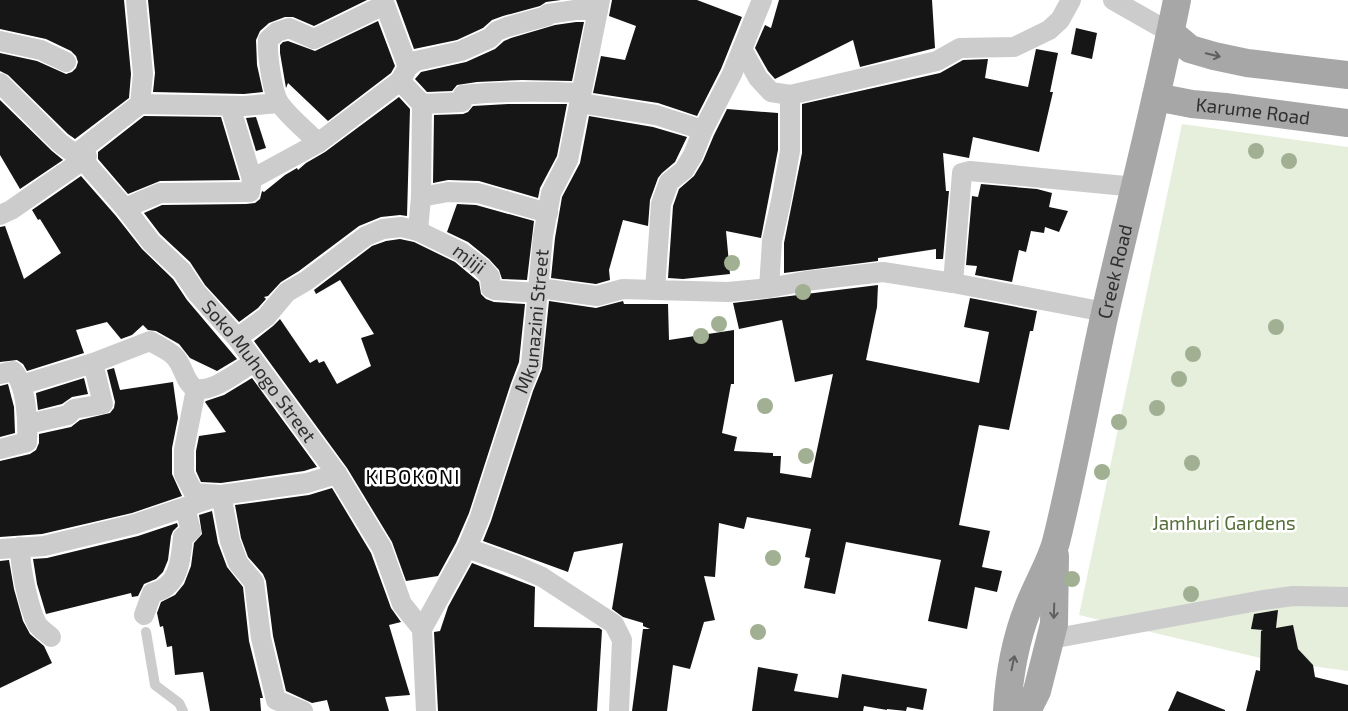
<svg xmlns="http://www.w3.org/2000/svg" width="1348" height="711" viewBox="0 0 1348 711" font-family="'Exo 2',sans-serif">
<rect width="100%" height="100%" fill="#fff"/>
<path fill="#e6eedc" d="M1182,124L1348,147V671L1269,660L1079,615Z"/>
<g fill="#161616">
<path d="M0,0H124L131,74L129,98L75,139L68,134L8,75L0,71V53L37,61L66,74L72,72L76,68L78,62L76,56L71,51L46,39L0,29Z"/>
<path d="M148,0H367L314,26L293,17H285L269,23L260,31L256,40L257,65L263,92L244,94L153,92L155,73Z"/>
<path d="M396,0H561L546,2L540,6L503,16L492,20L483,28L457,40L414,49Z"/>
<path d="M612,0H697L742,17L721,69L697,116L658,103L593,93L601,56L625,60L636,26L609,16Z"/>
<path d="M779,0H932L935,48L860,67L853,40L775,79L768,71L755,48L765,25L771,28Z"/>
<path d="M378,21L395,66L391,73L328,121L288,83L286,88L280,53V45L283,42L288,41L315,51Z"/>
<path d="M576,22H584L572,81L522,80L477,82L457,85L452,91L427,92L415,79L421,72L466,62L495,49L504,41L511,38L555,25Z"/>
<path d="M1076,28L1097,33L1092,59L1071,54Z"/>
<path d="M1036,49L1058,53L1050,92H1053L1039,152L973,137L969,158L943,153L946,191H949L943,259H936V249L878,258V261L784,273V243L802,153V104L940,73L963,60L988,59L985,78L1028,87Z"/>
<path d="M399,97L410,109L407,216L400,215L381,217L359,226L299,271L281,282L268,296L264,297L266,299L258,308L239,322L205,285L190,262L160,234L144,213L162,205L246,204L255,203L260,199L262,191L264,192L285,175L297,168L298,170L306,163L325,152Z"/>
<path d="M0,100L52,151L63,160L20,189L0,155Z"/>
<path d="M508,104H567L557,156L540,188L538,198L479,181L448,180L433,183L434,115L463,114L468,112L473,106Z"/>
<path d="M727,109L778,113V150L761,238L726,231L730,274L683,279L668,278L673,206L679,189L694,176L703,161L714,135Z"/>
<path d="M144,116L221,117L240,180L160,181L128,194L98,159V152Z"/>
<path d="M589,116L653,127L687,137L675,162L662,173L658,178L650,200L648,226L623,220L609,270L610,280L596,284L551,278L555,238L562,197L580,163Z"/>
<path d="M256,117L266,148L256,151L246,118Z"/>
<path d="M81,176L116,216L142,249L173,279L187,300L237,359L217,371L190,358L179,344L156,331L148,330L143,325L132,335L121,339L107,322L76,330L84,353L27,371L23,364L17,360L0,362V227L5,226L24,279L61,253L40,219L38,220L32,210Z"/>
<path d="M981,184L1037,189L1052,193L1049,207L1068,211L1059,232L1045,227L1044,233L1031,231L1026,252L1019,250L1012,282L975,275L977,266L966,265L972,196L978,197Z"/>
<path d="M457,204L476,205L534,221L527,280L502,279L499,270L489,259L468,242L447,232Z"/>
<path d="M400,239L414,242L455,262L479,282L481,294L486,299L494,302L525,304L519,362L511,383L469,513L456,543L438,576L406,581L392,542L347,468L254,341L273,326L280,319L310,363L317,359L319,363L324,361L337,384L371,366L361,338L374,334L340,280L316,294L314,290L372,246L386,241Z"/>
<path d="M878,285L877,307L866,360L979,383L989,332L964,327L970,298L1037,311L1033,331H1030L1009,430L979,425L959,525L990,531L982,567L1002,571L997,592L975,587L967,629L928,621L941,560L846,542L835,594L804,588L810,558L805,557L811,529L747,517L744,529L719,523L715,577L704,576L715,620L704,622L690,669L673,665L667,711H632L643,629H650L643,626V623L623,617L612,609L623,543L574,552L568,572L483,541L491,521L533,391L542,369L549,301L596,308L623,301L624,304H668L669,340L734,330V384H731L722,433L737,437L734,451L773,453V456H781L780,473L811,478L833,374L795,382L782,320L739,329L733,303Z"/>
<path d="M114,368L120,390L173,382L178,418L172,448V474L182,496L132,513L42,534L0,537V461L30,454L36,450L39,443V434L71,427L80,420L110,413L114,408L115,402L107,370Z"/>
<path d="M84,378L88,394L72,397L62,404L38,410L36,393Z"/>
<path d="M252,378L317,467L304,471L221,483L201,482L196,471V451L199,436L226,432L205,402L206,401L224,395Z"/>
<path d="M8,384L14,407L15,433L0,437V386Z"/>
<path d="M332,488L371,553L391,608L401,622L389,625L410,695L385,697L389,711H330L327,700L312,703L286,691L273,636L266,581L263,574L248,557L241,538L235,505L309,495Z"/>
<path d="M212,511L218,543L227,567L243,587L249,641L263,698H260L261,711H210L203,672L175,675L172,646L167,647L163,626L160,627L157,613L161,602L175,595L184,584L191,566L194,543L202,534L199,515Z"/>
<path d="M177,523L178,526L173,531L171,536L168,560L163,572L156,579L144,584L138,596L132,597L131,593L46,614L37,584L33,559L47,558L138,536Z"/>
<path d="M9,560L14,589L23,621L30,634L44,646L52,663L0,688V561Z"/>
<path d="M472,563L535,587L534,627L599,628L602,630L597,711H438L434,632L440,631L448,607Z"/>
<path d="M1278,610L1276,628L1293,625L1298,649L1313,665L1315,677L1348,685V711H1246L1256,670L1260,671L1261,631L1263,630L1251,629L1254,614Z"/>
<path d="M758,667L798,674L794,691L838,698L842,674L927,689L923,710L907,707L906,711L887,709V710L864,706L863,711H752Z"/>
<path d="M1177,691L1225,710V711H1168Z"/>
</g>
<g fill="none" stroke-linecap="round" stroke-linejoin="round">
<path stroke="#ccc" stroke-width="10" d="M146,632L155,685L179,703L183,711"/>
<g stroke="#ccc" stroke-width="20">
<path d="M383,0L408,67L400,81L422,104L421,197L418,231"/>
<path d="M762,0L732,74L703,130L693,155L684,170L669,182L661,204L655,290L728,292L769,288L806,281L883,272L953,283L1105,312"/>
<path d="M1113,0L1171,33"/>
<path d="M0,41L41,50L66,62"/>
<path d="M742,49L758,78L771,92L790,95"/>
<path d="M408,67L416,61L461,51L490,38L497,31L507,27L547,16L548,14L575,10H598"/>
<path id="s1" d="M0,83L60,143L83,160L125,208L151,242L182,271L196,292L237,338L337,474L382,548L402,604L422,629L426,711"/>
<path d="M580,103L656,115L703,130"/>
<path d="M140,104L244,106L279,103"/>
<path d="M422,104L462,102L463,95C502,91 542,91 581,93"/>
<path d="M230,106L252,179"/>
<path d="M318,143C306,130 290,118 280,104C272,93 267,53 268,40L277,32L289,28L314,39L384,5"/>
<path d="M82,161L87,156L81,150L140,104L143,74L136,0"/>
<path d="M421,197L448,192L478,193L548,213"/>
<path d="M125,208L160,193L250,192L252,179L318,143L400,81"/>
<path d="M0,215L11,210L83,160"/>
<path d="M953,283L962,173L970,171L1136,187"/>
<path d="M539,288L597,296L623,289L655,290"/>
<path d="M769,288L772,241L781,201L790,151V95L937,61L960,48L1014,47L1049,30L1060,20L1071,0"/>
<path id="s2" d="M237,338L266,317L287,292L306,281L366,236L383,229L401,227L418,231L461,252L482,268L490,277L491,288L495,290L538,293"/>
<path d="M254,362C239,371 214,392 196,389L184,450V474L194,493L221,495L230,541L238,563L254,582L261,638L276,700L303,711"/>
<path d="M0,374L13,371C27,385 28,424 27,442L0,449"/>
<path d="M21,385L93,363L150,341C158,346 168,350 174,356C184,365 184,383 196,389"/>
<path d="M28,424L68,415L74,409L103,404L93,363"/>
<path d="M20,547C20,567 28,606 37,624C40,629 47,633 51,637"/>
<path d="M467,548L517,566L542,577L614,624L622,640L619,711"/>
<path d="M0,549L44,546L135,524L221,495L307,483L337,474"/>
<path d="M144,615L152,593C179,588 181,559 183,537L191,531L185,508"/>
<path id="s3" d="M422,629L467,548L480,517L522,387L531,365L543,236L551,193L568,160L600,0"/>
<path d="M1051,639L1263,600L1293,596L1348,597"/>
</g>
<g stroke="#a7a7a7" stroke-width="28">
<path d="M1171,33L1190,49L1214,56L1247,63L1348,75"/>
<path id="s4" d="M1156,97L1192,104L1225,107L1348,123"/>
<path id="s5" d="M1007,711C1009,676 1015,641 1028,608C1036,586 1050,564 1056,542C1075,466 1088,389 1105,313C1129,208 1156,105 1177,0"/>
<path d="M1027,711L1037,691L1054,624L1055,556"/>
</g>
</g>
<g fill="#a1b092">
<circle cx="1256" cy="151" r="8"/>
<circle cx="1289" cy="161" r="8"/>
<circle cx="732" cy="263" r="8"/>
<circle cx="803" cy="292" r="8"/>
<circle cx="719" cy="324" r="8"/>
<circle cx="1276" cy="327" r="8"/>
<circle cx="701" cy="336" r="8"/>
<circle cx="1193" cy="354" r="8"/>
<circle cx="1179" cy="379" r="8"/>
<circle cx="765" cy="406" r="8"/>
<circle cx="1157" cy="408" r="8"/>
<circle cx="1119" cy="422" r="8"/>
<circle cx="806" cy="456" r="8"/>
<circle cx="1192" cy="463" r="8"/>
<circle cx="1102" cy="472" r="8"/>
<circle cx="773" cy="558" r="8"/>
<circle cx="1072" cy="579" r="8"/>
<circle cx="1191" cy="594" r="8"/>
<circle cx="758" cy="632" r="8"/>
</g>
<defs><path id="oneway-shaft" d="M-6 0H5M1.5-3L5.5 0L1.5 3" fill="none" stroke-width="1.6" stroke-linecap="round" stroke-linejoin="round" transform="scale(1.25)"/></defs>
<g stroke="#5f5f5f">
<use href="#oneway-shaft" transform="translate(1213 55) rotate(14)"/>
<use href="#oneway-shaft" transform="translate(1054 611) rotate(92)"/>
<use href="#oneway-shaft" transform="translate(1013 663) rotate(-78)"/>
</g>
<g text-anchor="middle" stroke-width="5" stroke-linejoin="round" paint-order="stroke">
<g font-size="19" fill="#2f2f2f" stroke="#fff">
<text dy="7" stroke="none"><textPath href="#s4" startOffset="98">Karume Road</textPath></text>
<text dy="7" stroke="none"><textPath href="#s2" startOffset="278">mjiji</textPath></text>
<text dy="7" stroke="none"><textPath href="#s5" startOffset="454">Creek Road</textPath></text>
<text dy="7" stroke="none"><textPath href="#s3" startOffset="330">Mkunazini Street</textPath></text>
<text dy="7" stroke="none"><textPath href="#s1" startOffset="389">Soko Muhogo Street</textPath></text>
</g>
<g font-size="19" fill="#546f39" stroke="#fff">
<text x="1224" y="530">Jamhuri Gardens</text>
</g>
<g font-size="20" letter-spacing="1" fill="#000" stroke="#fff">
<text x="413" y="484">KIBOKONI</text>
</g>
</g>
</svg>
